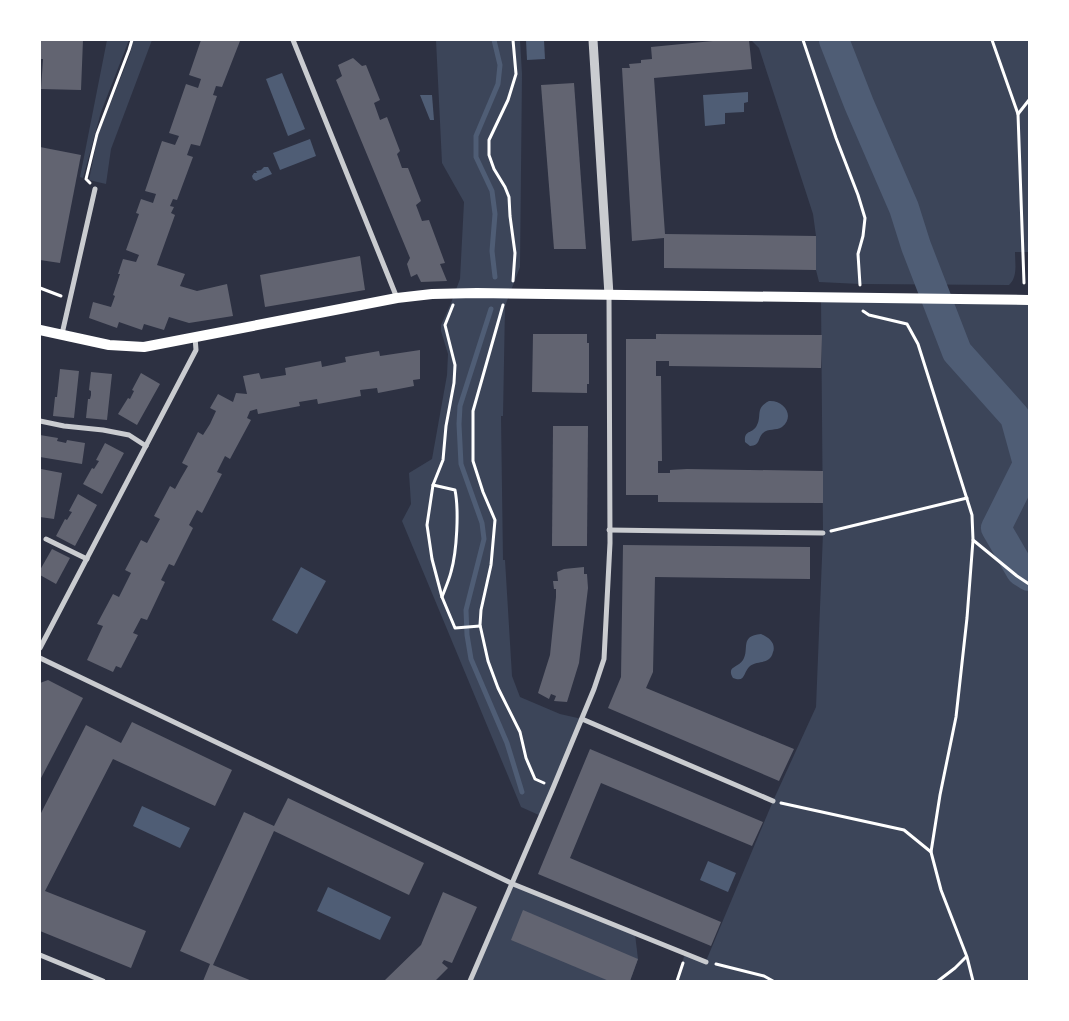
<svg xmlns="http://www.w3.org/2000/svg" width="1069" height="1021" viewBox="0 0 1069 1021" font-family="Lora,serif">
<rect width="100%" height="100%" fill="#2d3142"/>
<g fill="#3c4559">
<path d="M107,40H129L101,112L83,178L80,177Z"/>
<path d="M133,40H152L111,149L106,184L89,180L98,135L130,54Z"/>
<path d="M436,40H520L522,74L520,267L505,306L503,416H501L503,560H505L512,676L520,697L560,714L582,719L541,816L521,807L402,521L411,504L409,473L432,459L447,375L448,354L441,331V325L451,303L460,279L464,202L442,163Z"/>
<path d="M751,40H1029V252H1015C1015,263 1018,277 1009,285L860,284L819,282L816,270V236L813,214L759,48Z"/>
<path d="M821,298L1029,300V981H677L685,953L706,961L773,801L816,707L823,533Z"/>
<path d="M513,884L635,934L638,959L630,981H470Z"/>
</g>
<g fill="#4f5d75">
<path d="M526,40H544L545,59L527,60Z"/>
<path d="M282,73L305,129L288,136L266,79Z"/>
<path d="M748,92V102L744,103V112L725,113V124L705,126L703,95Z"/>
<path d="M420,95H432L434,120H430Z"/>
<path d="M310,139L316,156L280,170L273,153Z"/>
<path d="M264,167H268L272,174L256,181L253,179L252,176L254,173H257L256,171L261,170Z"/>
<path d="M769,401C785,400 795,417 782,427C776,431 768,428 763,433C757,439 761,445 750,446L745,442C744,430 751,434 756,427C763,416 754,409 769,401Z"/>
<path d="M301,567L326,581L297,634L272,620Z"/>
<path d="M761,634C766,636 771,639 773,644C774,647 774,650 773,652C770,665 758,660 750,666C743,672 746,683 733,678C726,666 738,668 743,660C750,649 739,636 761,634Z"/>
<path d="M142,806L190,828L180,848L133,826Z"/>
<path d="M708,861L736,873L728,892L700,880Z"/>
<path d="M328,887L391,917L380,940L317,911Z"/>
</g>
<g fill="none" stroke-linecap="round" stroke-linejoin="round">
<g stroke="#4f5d75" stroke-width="5">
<path d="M494,40L500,65L498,84L476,136V157L492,191L495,214L492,251L495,277"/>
<path d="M491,309L460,406L459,424L461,464L482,523L484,539L466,610L467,635L471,659L507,743L522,792"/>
</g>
<path stroke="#4f5d75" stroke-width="30" d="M834,40L859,104L904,208L916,246L957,352L1015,417L1028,464L996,528L1021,571L1029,576"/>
</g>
<g fill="#626471">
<path d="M40,40H83L81,90L41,89L43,59H40Z"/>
<path d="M201,40L240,41L222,87L216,86L213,95L217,96L200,146L191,144L187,155L193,157L177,200L173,199L170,206L174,207L171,213L175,215L157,265L185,274L180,286L197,291L227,284L233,316L189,323L169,317L164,330L144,324L142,330L119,322L117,328L89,318L93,302L111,307L115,296L113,295L120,274H118L123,259L136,262L139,255L126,250L139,214L136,213L141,199L153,203L156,194L145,191L162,141L175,145L179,136L169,133L186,84L198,88L201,79L189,75Z"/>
<path d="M723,40H749L752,69L654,78L665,234L816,236V270L664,268V238L632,241L622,68H630L629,64L641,63V60L652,59L651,47Z"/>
<path d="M353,58L362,66L366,65L380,100L374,103L380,120L387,117L400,151L397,154L402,168H408L421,201L416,205L422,221L429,220L445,263L440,264L447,281L421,282L417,274L411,277L407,264L410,258L336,80L342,76L338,65Z"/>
<path d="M574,83L586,249H554L541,85Z"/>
<path d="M40,147L81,155L60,263L40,260Z"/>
<path d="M360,256L365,290L265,307L260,275Z"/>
<path d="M533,334H587V343H589V384H587V393L532,392Z"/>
<path d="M656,334L822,335L821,368L669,366V361H656V376H661L662,461H658V473H670V470L687,469L823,471V503L658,502V495H626V339H656Z"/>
<path d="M420,350V379L413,380L414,386L378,393L377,388L360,390L361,396L318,404L317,399L299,402L300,406L258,414L257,409L250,411L247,418L251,420L230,459L225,456L217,472L222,474L202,513L197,510L189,525L193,528L174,566L169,564L161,580L165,582L147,620L141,618L133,633L138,635L121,668L116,666L113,672L87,660L103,626L97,624L113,594L119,597L131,573L125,570L141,540L147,543L154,530L160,519L154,516L170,486L175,489L181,478L188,466L182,463L198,432L203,435L210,424L216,411L210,408L218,394L233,402L236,393L247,394L243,376L259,373L261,379L286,375L285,368L321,361L322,367L346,362L345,357L379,351L380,356Z"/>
<path d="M60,369L79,371L74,418L53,416L55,397H57Z"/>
<path d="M91,372L112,374L107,420L86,418L88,399H90L91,395V391L89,390Z"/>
<path d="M141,373L160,384L137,425L118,414L128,398L130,399L134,391L132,390Z"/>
<path d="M553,426H588L587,546H552Z"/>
<path d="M40,435L58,438L57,441L66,443L67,440L85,443L82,464L40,457Z"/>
<path d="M105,443L124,453L102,494L83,484L92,468L94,469L99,461L96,460Z"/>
<path d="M41,469L62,473L54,519L40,517Z"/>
<path d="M78,494L97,505L75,546L56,536L65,519L67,520L72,512L69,511Z"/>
<path d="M623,545L810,547V579L655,577L653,672L646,688L794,749L779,781L608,708L621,677Z"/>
<path d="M52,549L70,558L56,584L40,575V570Z"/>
<path d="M584,567V574H587L588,588L579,663L567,702L554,701L556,696L551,694L549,699L538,693L550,655L556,597V589H554L553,581H558L557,572L564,569Z"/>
<path d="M48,680L83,698L40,780V683Z"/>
<path d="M132,722L232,770L215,806L113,759L45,891L146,931L131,968L40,931V815L86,725L121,743Z"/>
<path d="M590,749L763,822L752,846L601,783L570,858L721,922L711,946L538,874Z"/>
<path d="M288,798L424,863L409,895L274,831L213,965L252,981H203L210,964L180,951L244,812L274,826Z"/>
<path d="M443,892L477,907L452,963L444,960L442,963L448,968L435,981H384L421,945Z"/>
<path d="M523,910L638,959L630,981H609L511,940Z"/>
</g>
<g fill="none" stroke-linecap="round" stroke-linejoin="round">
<g stroke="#fff" stroke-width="3">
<path d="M803,40L836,138L858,195L865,218L863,236L858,254L860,285"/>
<path d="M992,40L1018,114L1024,283"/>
<path d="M1018,114L1029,100"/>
<path d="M90,183L86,179L97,134L129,50L132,40"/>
<path d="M513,281L515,253L510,216L509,197L505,187L494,169L489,155V140L508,100L516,74L513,40"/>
<path d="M40,288L61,296"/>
<path d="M453,305L445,325L455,365L454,383L446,426L443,460L433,485L427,525L432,559L442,597L455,628L480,626"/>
<path d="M503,305L473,411V461L483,492L495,520L491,565L481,610L480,625L488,661L498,688L520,732L526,758L535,779L544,783"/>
<path d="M863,311L869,315L907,324L918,344L972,515L973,540L1017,576L1029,584"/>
<path d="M433,485L455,490C459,510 457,551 451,572C449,580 445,589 442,597"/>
<path d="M831,531L967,498"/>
<path d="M781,803L904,830L931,852"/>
<path d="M716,964L764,976L773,981"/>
<path d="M677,981L683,963"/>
<path d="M938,981L955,968L966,957"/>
<path d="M973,981L967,957L941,890L931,852L940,795L956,717L967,618L973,540"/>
</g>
<g stroke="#caccd0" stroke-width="5">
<path d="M293,40L397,298"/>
<path d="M62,334L95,189"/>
<path d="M40,421L64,426L103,430L129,435L146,446"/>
<path d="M609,530L823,533"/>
<path d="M46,539L87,559"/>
<path d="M40,648L196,350L195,337"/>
<path d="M40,658L513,884L706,962"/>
<path d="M582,719L773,801"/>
<path d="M40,955L103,981"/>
<path d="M470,981L553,788L594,689L604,659L610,543L609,295"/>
</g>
<path stroke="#caccd0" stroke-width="9" d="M593,40L609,295"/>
<path stroke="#fff" stroke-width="10" d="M40,330L109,345L144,347L397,298L432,294L477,293L1029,300"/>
</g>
<rect width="1069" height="1021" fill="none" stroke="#ffffff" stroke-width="82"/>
</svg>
